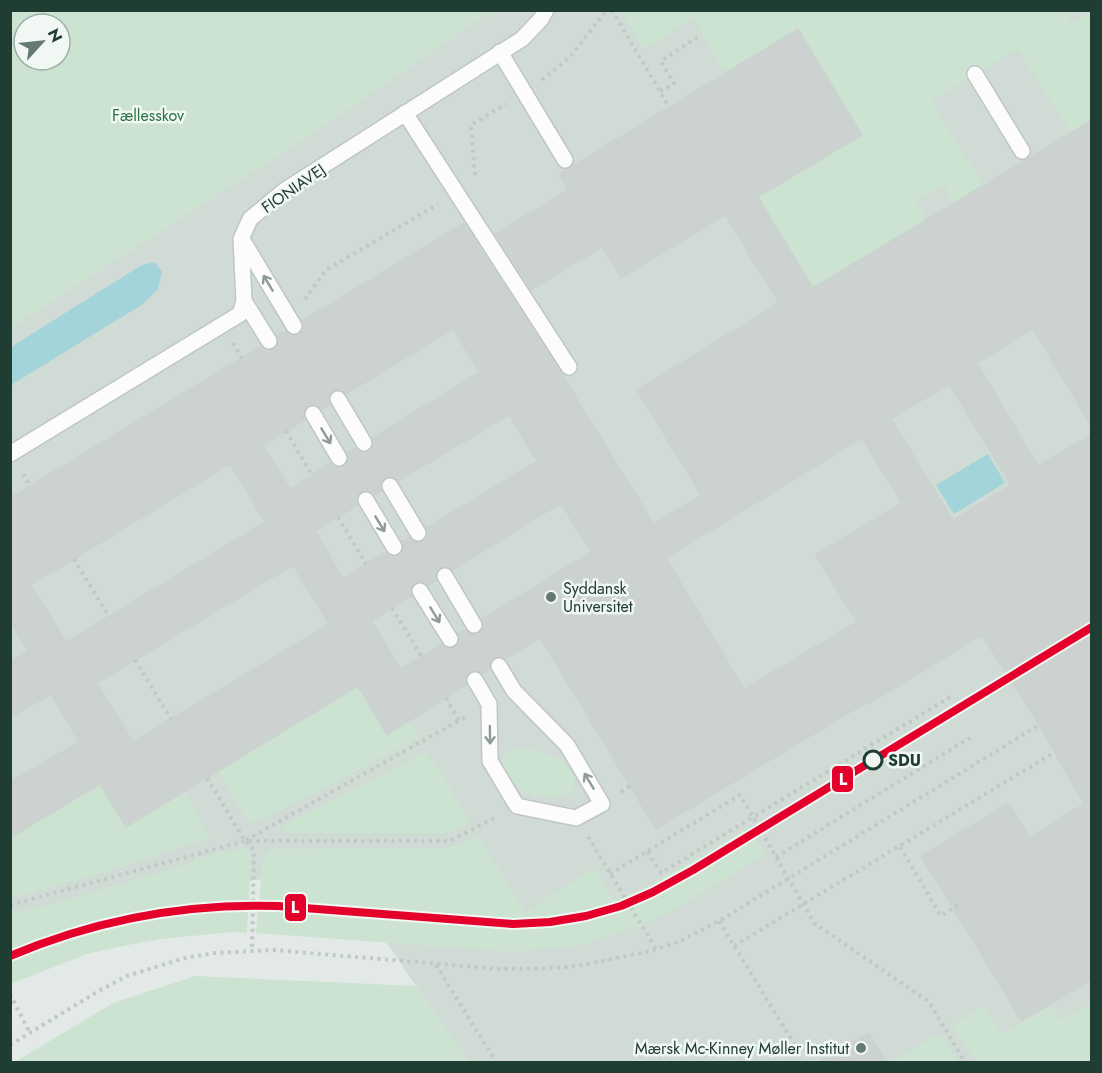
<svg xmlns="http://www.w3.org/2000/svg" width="1102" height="1073" viewBox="0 0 1102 1073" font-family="Jost,sans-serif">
<rect width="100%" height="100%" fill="#e3e9e6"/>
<path fill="#d1dbd6" d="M491,11H1091V1062H469L416,986L336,867L60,912L11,938V327L308,136Z"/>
<g fill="#cce3d1" fill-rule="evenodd">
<path d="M11,10H491V11L308,136L11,327ZM24,24H60V60H24Z"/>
<path d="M623,10H1064L1072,24L1091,12V120L1071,132L1018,49L931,101L983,185L954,203L944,185L916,201L926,220L813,288L758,197L862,135L798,29L725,73L693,18L644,49L622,13Z"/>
<path d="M358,686L387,735L408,722L419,738L269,816L249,823L218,771Z"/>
<path d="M521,748C536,750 553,754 564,764C588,784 571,800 546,797C536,796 523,793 515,787C512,785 511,782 509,780C495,763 499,752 521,748Z"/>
<path d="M425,752L443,775L469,823L455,831L439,834L289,833L282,831L285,825Z"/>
<path d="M100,784L126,827L184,792L210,837L116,869L11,898V838Z"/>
<path d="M749,827L766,854L669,913L644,924L588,943L563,947L522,951H500L256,933L263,858L270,849L448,848L478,837L526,912L557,891L595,868L613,900L630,894L653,883Z"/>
<path d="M248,849L251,856L247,933L232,932L161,939L123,946L87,954L11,984V914L55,903L169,870L218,852Z"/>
<path d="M195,976L416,986L469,1062H15L113,1003Z"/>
<path d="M1091,1003V1062H976L952,1025L983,1007L1002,1034L1050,1004L1061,1020Z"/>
<path d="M940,1033L958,1062H890Z"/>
</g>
<g fill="#a3d4d9">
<path d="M155,262L162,272L158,289L143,304L11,385V347L142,265Z"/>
<path d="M988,454L1005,483L954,514L936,485Z"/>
</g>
<g fill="#ccd2cf" stroke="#ccd2cf" stroke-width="1.5" fill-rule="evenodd">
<path d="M798,29L862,135L758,197L813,288L1092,120V427L1033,329L977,363L1038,466L1092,434V979L1022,1021L921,856L1009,803L1030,837L1084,804L1039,725L982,635L878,698L869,704L867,702L656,829L540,637L506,659L499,656L494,658L490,662V669L483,674L476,670L470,672L465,679L466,685L387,735L358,686L126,827L100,784L10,838V782L79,742L51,694L10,718V662L28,651L10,621V498L261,346L265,350H274L278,345L279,340L277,336L286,331L290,335H298L303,330L304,325L302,321L464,223L561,373L654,524L701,495L637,390L779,303L725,215L621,278L602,247L531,290L495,234L568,190L559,174ZM453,329L480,372L372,438L374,443L369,451L364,453L359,451L356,448L347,453L349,458L344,466L339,468L334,466L331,463L290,489L263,445L305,420L303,414L308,406L313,404L318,406L322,409L330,404L328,399L333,391L338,389L343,391L346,394ZM949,384L1011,485L953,520L891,419ZM509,415L537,461L426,528L428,533L423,541L418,543L413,541L409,538L402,542L404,547L399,555L394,557L389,555L386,552L343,578L315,531L358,505L356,501L357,496L362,491H370L374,495L382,491L380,487L381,482L386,477H394L398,481ZM862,438L902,503L815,555L857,622L744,689L666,558ZM230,464L265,522L66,642L31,585ZM561,503L591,552L482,619L484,625L479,633L474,635L469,633L465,630L458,634L460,638L459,643L455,648H446L442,644L401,669L371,621L412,596L410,592L411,587L415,582H424L428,586L436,581L435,576L440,568L445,566L453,570ZM293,565L329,624L133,742L97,683Z"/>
<path d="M869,1033L886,1062H819Z"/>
</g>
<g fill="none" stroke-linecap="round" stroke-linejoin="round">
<defs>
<g id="service">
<path d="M500,52L565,160"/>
<path d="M975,74L1022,151"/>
<path d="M405,113L569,367"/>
<path d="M243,241L294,326"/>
<path d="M244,301L269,341"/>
<path d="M338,399L364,443"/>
<path d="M313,414L339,458"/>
<path d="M10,454L240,314L244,301L241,239L250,219L285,190L522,39L541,19L546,10"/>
<path d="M390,486L418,533"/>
<path d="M366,500L394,547"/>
<path d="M445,576L474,625"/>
<path d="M420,591L450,639"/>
<path d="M475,680L489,704L490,761L517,806L576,818L602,804L567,745L514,691L499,666"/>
</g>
</defs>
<use href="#service" stroke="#c0c6c3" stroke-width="18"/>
<g stroke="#c0c9c4" stroke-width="4" stroke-dasharray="3 4.5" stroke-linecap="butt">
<path d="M612,10L669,107"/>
<path d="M542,80L570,57L607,10"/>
<path d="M660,91L674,84L661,61L701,35"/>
<path d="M475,175L471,125L506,104"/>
<path d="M305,299L326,270L438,204"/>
<path d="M233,343L242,358"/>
<path d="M286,431L312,475"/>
<path d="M23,474L30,486"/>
<path d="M338,517L366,564"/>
<path d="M74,559L109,617"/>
<path d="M392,608L422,657"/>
<path d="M135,660L171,719"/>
<path d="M950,697L753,817L814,923L929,1002L965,1062"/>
<path d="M446,698L459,721"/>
<path d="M207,778L245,841L254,850L252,951"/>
<path d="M621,792L630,786"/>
<path d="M588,837L656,949"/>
<path d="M246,840L467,716"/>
<path d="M900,847L941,916L962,902"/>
<path d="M776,857L973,736"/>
<path d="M610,874L740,795L753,817L661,873L647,851"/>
<path d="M10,905L245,841H450L496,817"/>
<path d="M719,921L799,1052"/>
<path d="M734,946L1055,752"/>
<path d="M436,965L496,1062"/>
<path d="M10,994L30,1033"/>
<path d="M10,1045L97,992L127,976L185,958L214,953L273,950L500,969L556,968L583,965L650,951L678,942L719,921L1039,725"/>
</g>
<use href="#service" stroke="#fbfcfb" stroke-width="15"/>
<defs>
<path id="tram-1" d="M10,956C97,919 184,903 278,906L513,924L550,922L586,916L621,906L653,892L693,870L1092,627"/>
</defs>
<use href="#tram-1" stroke="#f1f8f4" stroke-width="12"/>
<use href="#tram-1" stroke="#e4002b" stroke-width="8"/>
</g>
<defs><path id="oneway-shaft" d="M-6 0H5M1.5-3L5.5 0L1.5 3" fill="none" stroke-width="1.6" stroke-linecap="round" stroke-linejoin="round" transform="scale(1.5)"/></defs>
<g stroke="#8e9c97">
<use href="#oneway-shaft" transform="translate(268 283) rotate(-121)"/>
<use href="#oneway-shaft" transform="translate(326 436) rotate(59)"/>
<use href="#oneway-shaft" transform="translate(380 524) rotate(59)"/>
<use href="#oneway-shaft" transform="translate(435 615) rotate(59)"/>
<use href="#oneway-shaft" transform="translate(490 735) rotate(89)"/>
<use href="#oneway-shaft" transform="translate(589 781) rotate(-121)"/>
</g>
<g fill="#647972" stroke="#f1f8f4" stroke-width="2">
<circle cx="551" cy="597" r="6"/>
<circle cx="861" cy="1048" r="6"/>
</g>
<circle fill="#f1f8f4" stroke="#203d33" stroke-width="3" cx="873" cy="760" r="9"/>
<g text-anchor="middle" stroke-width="5" stroke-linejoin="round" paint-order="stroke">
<g font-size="16" fill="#2a7442" stroke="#f1f8f4">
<text x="148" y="121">Fællesskov</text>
</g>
<g font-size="16" fill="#203d33" stroke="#f1f8f4">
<text transform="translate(293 188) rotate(-35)" y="6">FIONIAVEJ</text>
</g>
<g font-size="16" fill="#203d33" stroke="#f1f8f4" text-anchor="start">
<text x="563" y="594">Syddansk<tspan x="563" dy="18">Universitet</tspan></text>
<text x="849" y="1054" text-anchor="end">Mærsk Mc-Kinney Møller Institut</text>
</g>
<g font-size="16" font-weight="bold" fill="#203d33" stroke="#f1f8f4" text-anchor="start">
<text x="888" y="766">SDU</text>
</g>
</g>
<g stroke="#f1f8f4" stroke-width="2">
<rect x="831" y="765" width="23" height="28" rx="6" fill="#e4002b"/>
<rect x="284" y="893" width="23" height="29" rx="6" fill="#e4002b"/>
</g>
<g font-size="16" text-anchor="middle" font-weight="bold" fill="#fff">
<text x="843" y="785">L</text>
<text x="295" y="913">L</text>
</g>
<rect width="1102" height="1073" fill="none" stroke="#203d33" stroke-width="24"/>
<g transform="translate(42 42) rotate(63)"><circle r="28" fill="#f1f8f4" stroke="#9dada7" stroke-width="1.5"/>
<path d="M0-4.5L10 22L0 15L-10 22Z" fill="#647972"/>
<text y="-9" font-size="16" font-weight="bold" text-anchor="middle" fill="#203d33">N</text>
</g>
</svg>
